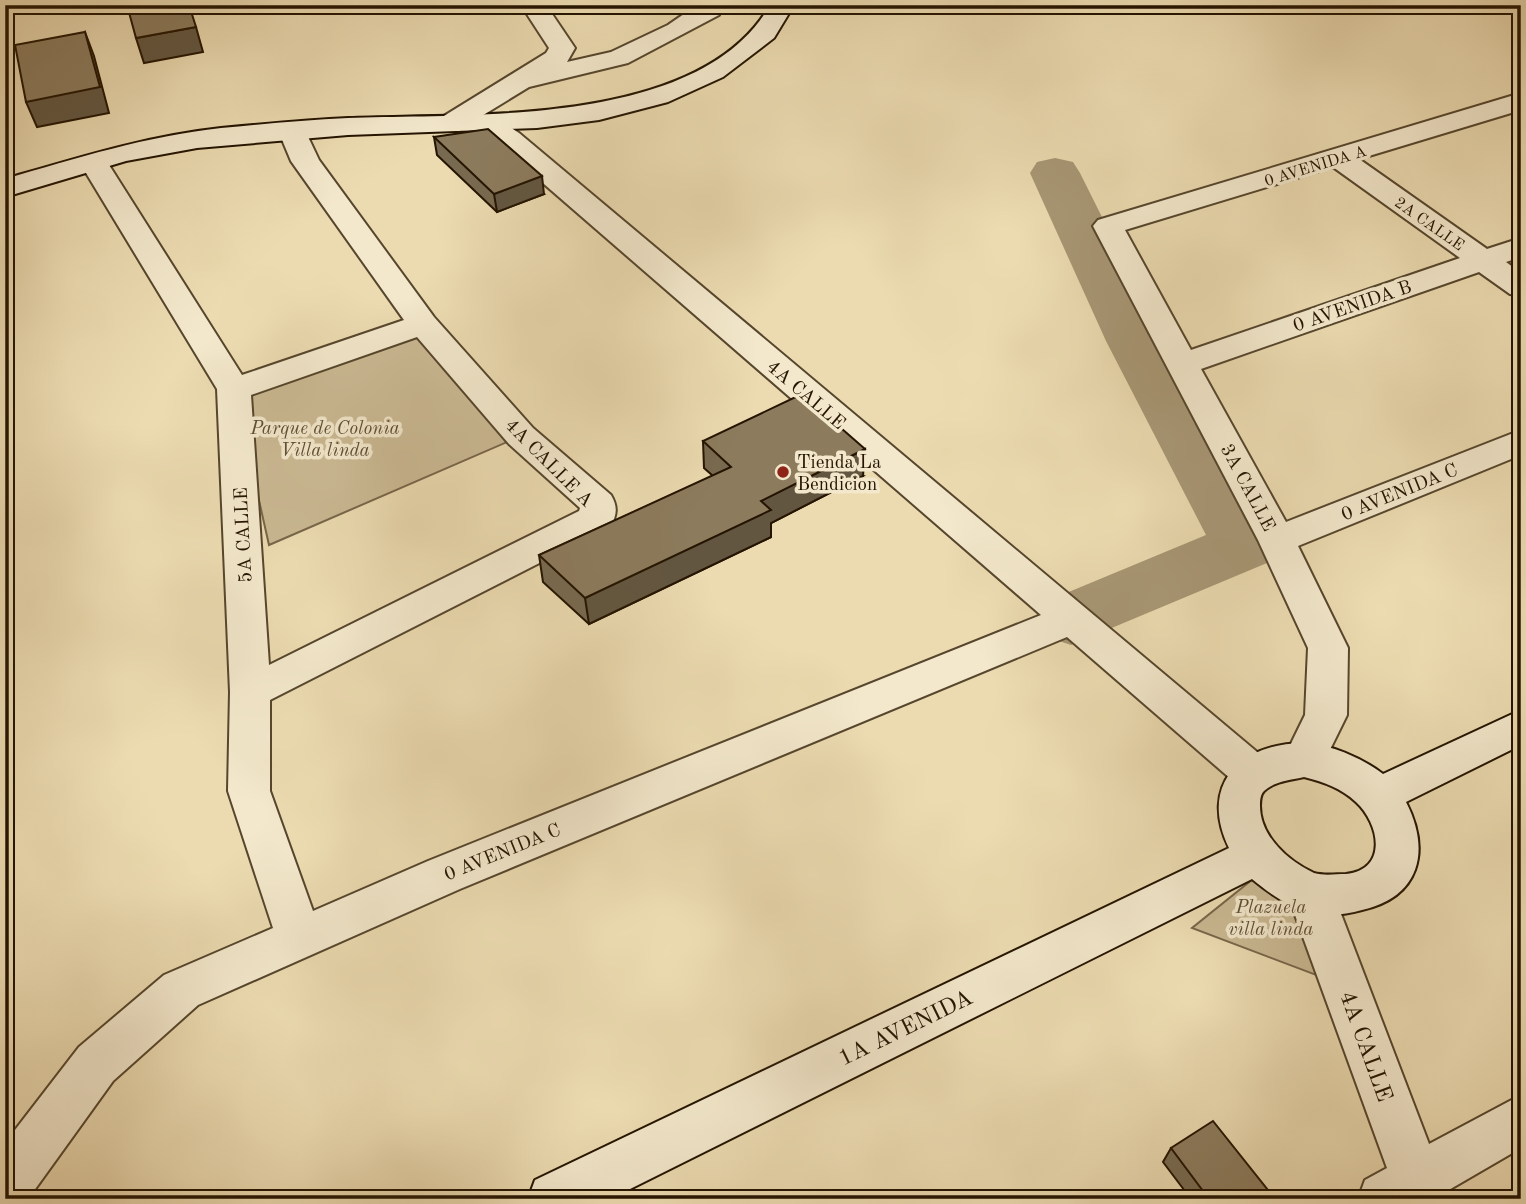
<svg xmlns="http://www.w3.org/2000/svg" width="1526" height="1204" viewBox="0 0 1526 1204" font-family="'Old Standard TT',serif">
<rect width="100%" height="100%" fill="#ecdbb1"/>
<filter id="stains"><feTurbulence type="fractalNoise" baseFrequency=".00286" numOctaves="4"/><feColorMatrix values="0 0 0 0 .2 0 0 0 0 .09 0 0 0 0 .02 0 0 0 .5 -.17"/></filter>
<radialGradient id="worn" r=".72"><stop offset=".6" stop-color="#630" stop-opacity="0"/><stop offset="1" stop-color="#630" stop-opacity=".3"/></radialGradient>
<g fill="#cab993" stroke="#77664a" stroke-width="2">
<path d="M423,324L521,436L269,545L234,389Z"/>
<path d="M1263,871L1310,893L1332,981L1192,928Z"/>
</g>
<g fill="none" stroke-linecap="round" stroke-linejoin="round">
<path fill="#a89775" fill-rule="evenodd" d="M1055,158L1073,162L1080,173L1164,341L1277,546L1267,563L1071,645L1047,637L1037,619L1047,601L1206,535L1106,341L1030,173L1037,162Z"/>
<defs>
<g id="street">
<path d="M521,5H546L575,48L567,62L611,52L668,25L697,5H721L719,15L628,63L529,87L480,117L496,118L519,133L1269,762L1275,774L1269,786L1254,791L1239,786L1067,637L460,889L198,1005L113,1081L28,1199H5V1143L79,1047L164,975L273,928L228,791L230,692L217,389L80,163L84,157L94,155L104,157L242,375L404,320L291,161L278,130L282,124H302L319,160L434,317L533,428L611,495C618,507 617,515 610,527L270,700V791L313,911L428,861L1041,615L499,145L472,124L475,121L459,131H439L435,125L439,119L546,53L549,48ZM417,337L509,444L580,508L579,511L269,665L251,395Z"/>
<path d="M1521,93V110L1359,159L1487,249L1521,238V257L1506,262L1521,273V296L1510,294L1479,272L1201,369L1286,522L1521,430V455L1298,546L1348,648L1347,715L1319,772L1304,777L1289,772L1283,760L1305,715L1308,648L1258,540L1093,226L1098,220ZM1333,167L1460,258L1191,350L1125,230Z"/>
<path d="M1310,873L1326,879L1333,893L1429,1144L1521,1095V1148L1447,1191L1450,1199H1358L1365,1180L1387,1168L1287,893L1294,879Z"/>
</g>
<g id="secondary">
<path d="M770,5H794L774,38L723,77L668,102L599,120L537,128L348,135L197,148L126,161L5,197V179C77,158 147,136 221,128C263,124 305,120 348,118C469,113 700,128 770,5Z"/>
<path d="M1521,710V745L1406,802C1431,851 1420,897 1362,910C1347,914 1329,917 1313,913C1290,908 1270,894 1252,879L610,1199H528L535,1180L1229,848C1199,786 1238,744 1303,743C1328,743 1364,759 1383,774ZM1304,777C1324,782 1341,788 1356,802C1380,824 1388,870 1346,874C1336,874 1324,876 1314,873C1288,861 1260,836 1260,806C1260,801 1260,795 1264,791C1275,781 1291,780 1304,777Z"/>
</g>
</defs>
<use href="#street" stroke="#56462d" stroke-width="4"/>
<use href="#secondary" stroke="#241401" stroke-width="4"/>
<use href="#street" fill="#f3e8cc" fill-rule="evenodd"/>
<use href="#secondary" fill="#f3e8cc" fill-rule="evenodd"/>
</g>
<g fill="#786a50" stroke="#241401" stroke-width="2">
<path d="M434,137L544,194L497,212L437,155Z"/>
<path d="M703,441L863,476L771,523V537L589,624L543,582L539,555L713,476L704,468Z"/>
<path d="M1171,1148L1275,1199H1191L1163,1162Z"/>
</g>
<g fill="#625641" stroke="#241401" stroke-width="2">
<path d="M196,27L203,52L144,63L136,38Z"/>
<path d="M85,32L94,56L109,113L37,127L26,102Z"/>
<path d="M542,176L544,194L497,212L494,194Z"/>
<path d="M865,449L863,476L771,523V537L589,624L585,598L761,501Z"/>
</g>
<g fill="#8c7b5d" stroke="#241401" stroke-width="2">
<path d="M127,5H189L196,27L136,38Z"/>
<path d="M85,32L100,87L26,102L15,45Z"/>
<path d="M488,129L542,176L494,194L434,137Z"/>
<path d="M802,394L865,449L761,501L771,510L585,598L539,555L731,467L703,441Z"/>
<path d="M1213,1121L1275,1199H1209L1171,1148Z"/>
</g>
<circle fill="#8f2418" stroke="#f3e8cc" stroke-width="2.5" cx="783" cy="472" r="7"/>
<g text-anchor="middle" stroke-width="7" stroke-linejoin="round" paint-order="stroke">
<g font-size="16" fill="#241401" stroke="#f3e8cc">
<text transform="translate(1315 165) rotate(-17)" y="6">0 AVENIDA A</text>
<text transform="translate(1430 223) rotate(35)" y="6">2A CALLE</text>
</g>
<g font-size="19" fill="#241401" stroke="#f3e8cc">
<text transform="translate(1352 305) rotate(-19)" y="7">0 AVENIDA B</text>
<text transform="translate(807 394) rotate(40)" y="7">4A CALLE</text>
<text transform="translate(550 462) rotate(45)" y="7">4A CALLE A</text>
<text transform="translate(1249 487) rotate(62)" y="7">3A CALLE</text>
<text transform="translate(1399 491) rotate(-22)" y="7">0 AVENIDA C</text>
<text transform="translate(242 535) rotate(-93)" y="7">5A CALLE</text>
<text transform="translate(502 851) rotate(-22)" y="7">0 AVENIDA C</text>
</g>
<g font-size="19" font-style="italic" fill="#5e4e34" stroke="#f3e8cc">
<text x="325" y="434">Parque de Colonia<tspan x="325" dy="22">Villa linda</tspan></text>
<text x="1271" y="913">Plazuela<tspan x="1271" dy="22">villa linda</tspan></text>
</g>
<g font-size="19" fill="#241401" stroke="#f3e8cc" text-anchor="start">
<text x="797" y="468">Tienda La<tspan x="797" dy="22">Bendicion</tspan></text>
</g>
<g font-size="23" fill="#241401" stroke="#f3e8cc">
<text transform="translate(905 1027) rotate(-26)" y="8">1A AVENIDA</text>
<text transform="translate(1367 1046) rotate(70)" y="8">4A CALLE</text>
</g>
</g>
<rect width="1526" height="1204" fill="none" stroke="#ecdbb1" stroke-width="28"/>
<rect x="7" y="7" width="1512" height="1190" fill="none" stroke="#241401" stroke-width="3.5"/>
<rect x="14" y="14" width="1498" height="1176" fill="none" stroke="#241401" stroke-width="2"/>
<rect width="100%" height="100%" filter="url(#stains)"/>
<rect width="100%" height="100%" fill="url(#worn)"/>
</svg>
